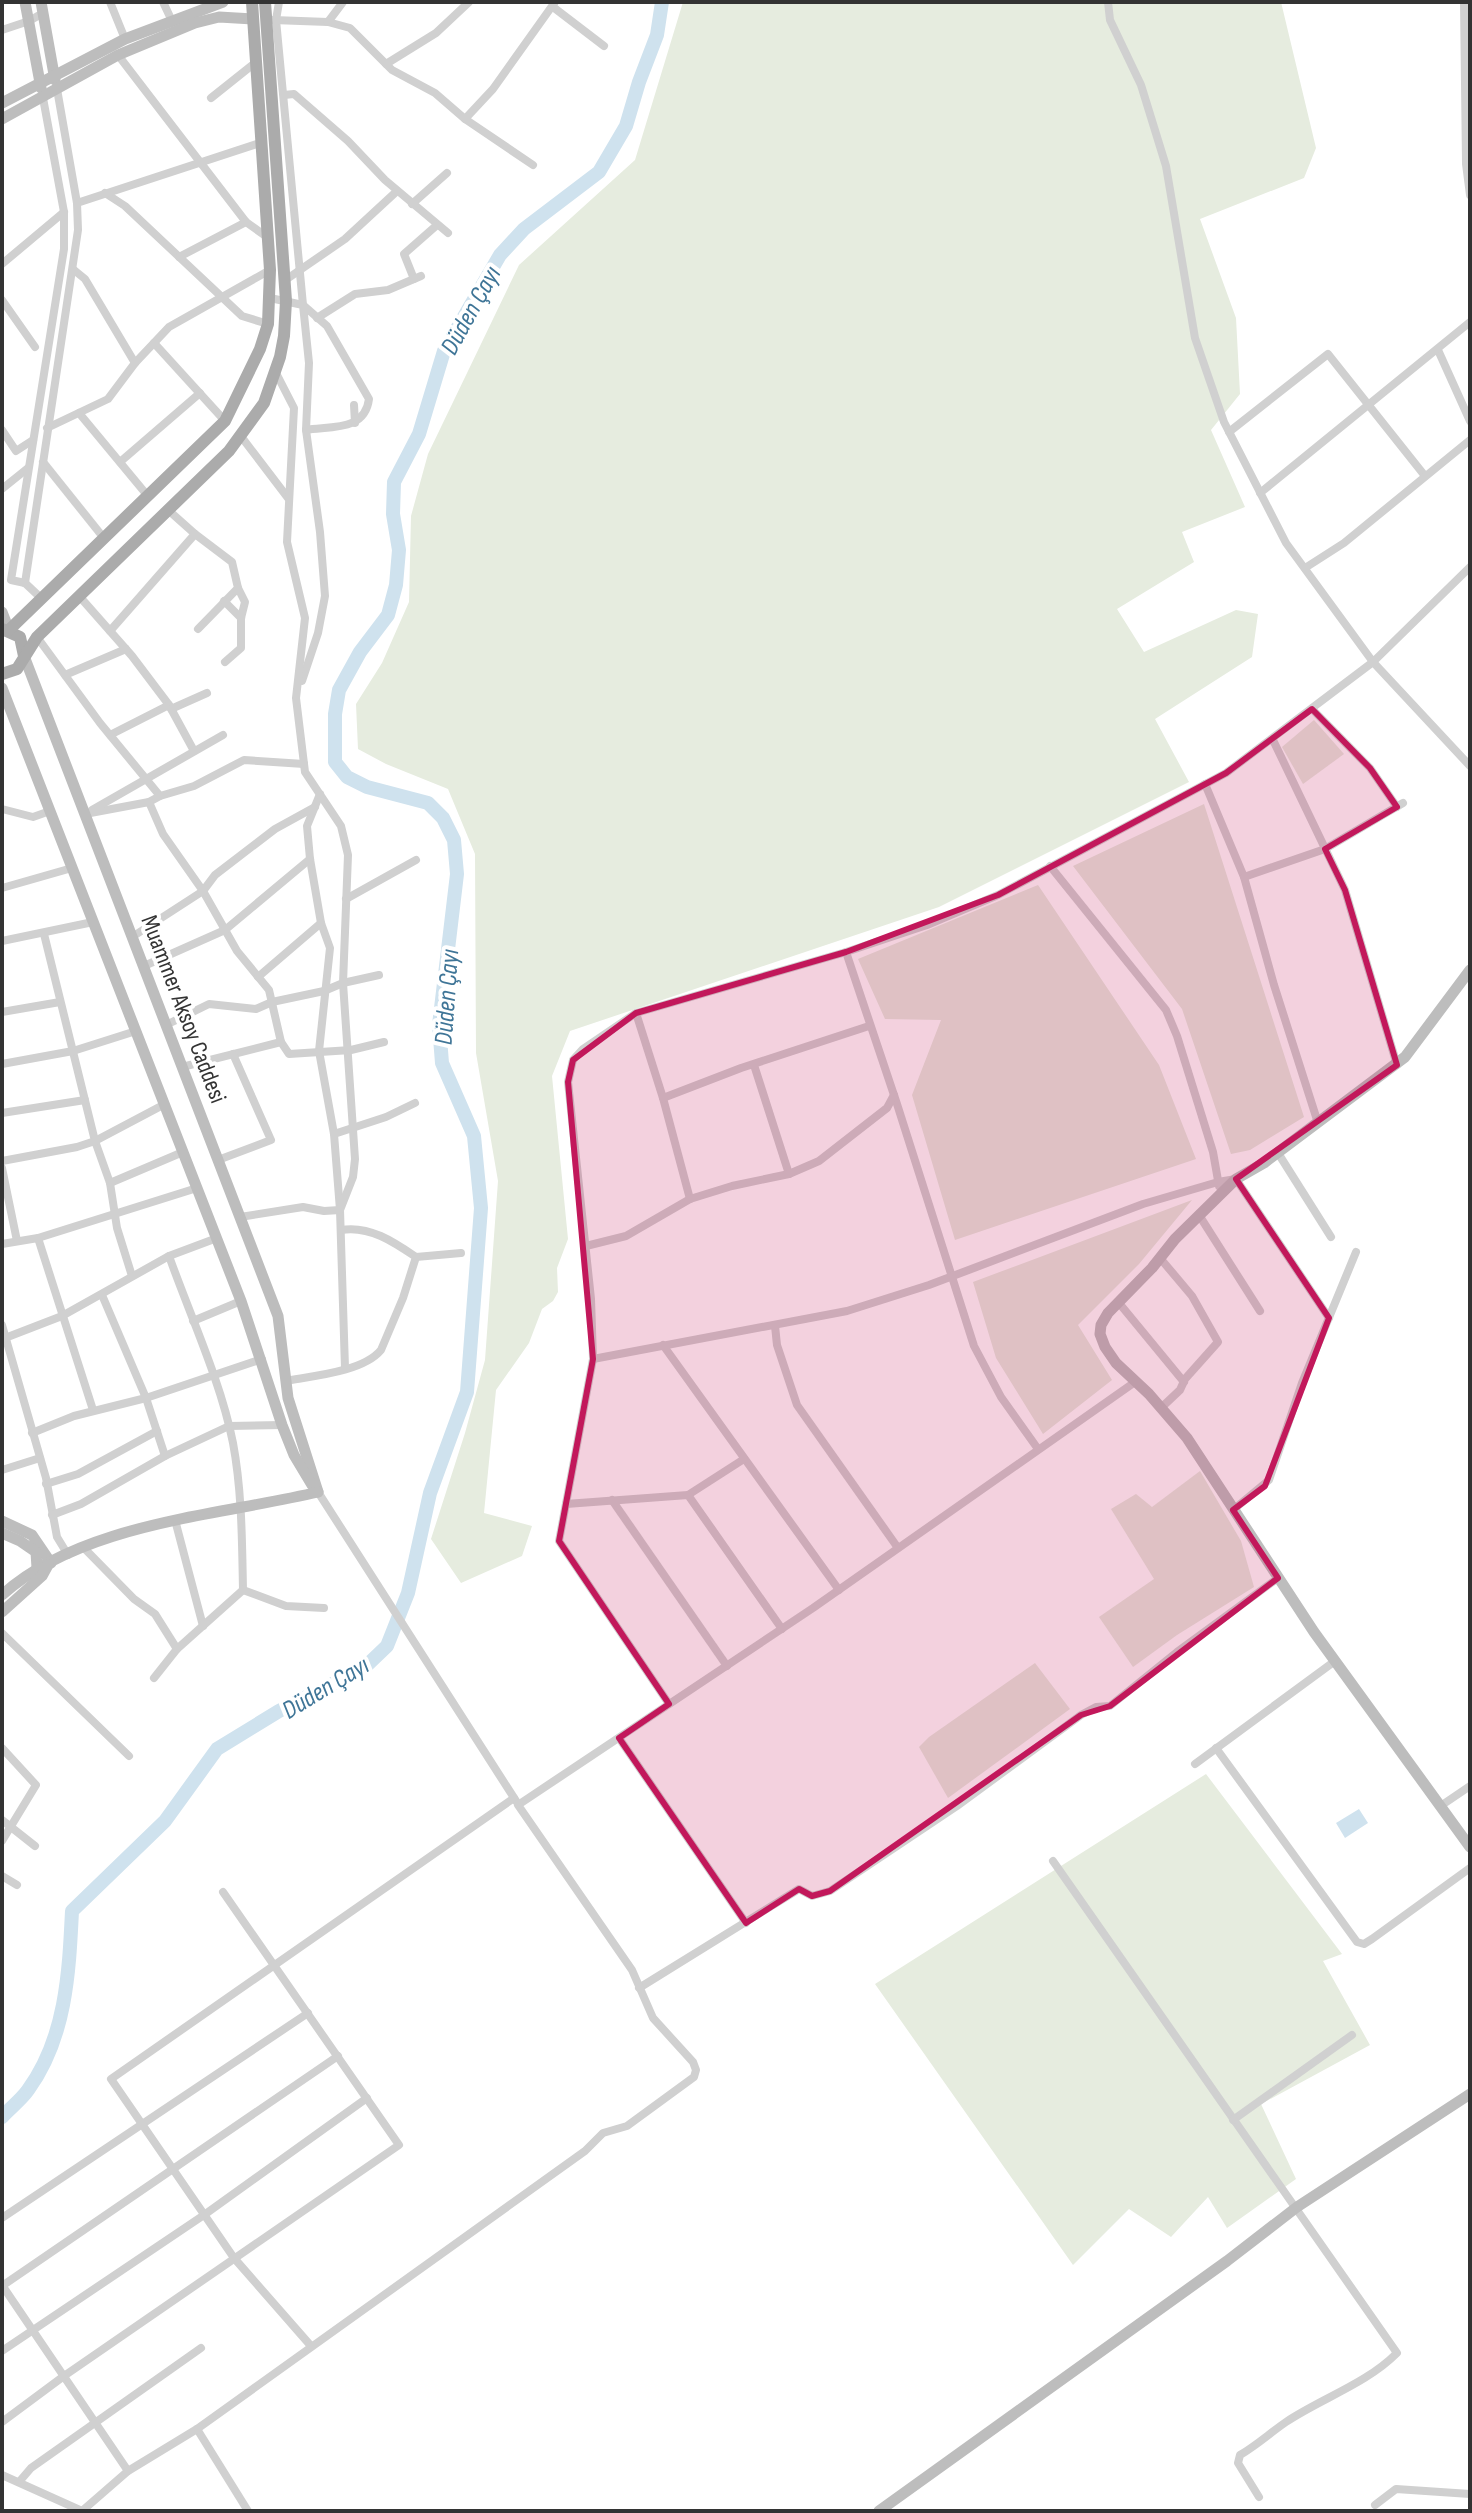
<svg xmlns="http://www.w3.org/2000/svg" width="1472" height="2513" viewBox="0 0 1472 2513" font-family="'Sofia Sans Condensed',sans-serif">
<rect width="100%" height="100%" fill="#fff"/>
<g fill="#e6ecdf">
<path d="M683,2H1281L1316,148L1304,178L1200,219L1236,318L1240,394L1211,430L1245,507L1182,532L1194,562L1117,609L1144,652L1236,610L1258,614L1252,657L1155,719L1189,782L939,907L570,1031L552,1076L568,1239L557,1268L558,1292L553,1301L542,1309L529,1343L496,1390L484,1513L532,1526L522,1556L461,1583L431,1539L465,1433L485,1360L498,1181L476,1053L475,854L448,789L386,764L358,749L356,704L382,663L409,602L411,516L428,454L519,265L635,160Z"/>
<path d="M1314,720L1344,754L1303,784L1282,747Z"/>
<path d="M1204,804L1304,1117L1250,1150L1231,1154L1182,1009L1073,866Z"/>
<path d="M1038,885L1159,1065L1196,1159L955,1240L912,1095L941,1020L885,1019L858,959Z"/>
<path d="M1192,1200L1139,1264L1078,1325L1112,1380L1043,1434L996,1358L973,1282Z"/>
<path d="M1200,1471L1241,1541L1254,1587L1177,1635L1133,1667L1099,1617L1154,1579L1111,1509L1136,1494L1152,1507Z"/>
<path d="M1035,1663L1070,1709L948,1798L919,1747L929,1737Z"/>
<path d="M1206,1774L1342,1954L1323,1961L1370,2045L1261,2104L1296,2179L1227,2228L1208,2197L1171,2237L1129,2209L1073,2265L875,1984Z"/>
</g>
<path fill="#cfe2ee" d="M1359,1809L1368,1823L1345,1838L1336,1823Z"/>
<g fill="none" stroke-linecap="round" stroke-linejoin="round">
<path stroke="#cfe2ee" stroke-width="14" d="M2,2117C10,2108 21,2100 28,2090C66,2038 69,1973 72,1911L165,1821L217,1749L279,1711L364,1668L387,1646L408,1593L430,1493L467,1392L481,1208L474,1136L442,1063L439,1025L457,874L454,840L443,818L428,803L367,787L347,777L335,762V714L339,690L360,652L388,615L396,585L399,550L393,514L394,482L419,434L444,351L500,255L524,229L599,172L626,126L639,82L657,35L662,2"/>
<g stroke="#d0d0d0" stroke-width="8">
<path d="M110,2L125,39"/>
<path d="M163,2L172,21"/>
<path d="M279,2L276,20L303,305L327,326L369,399C365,431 332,426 306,430"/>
<path d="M1108,2L1110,20L1141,85L1166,166L1195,338L1224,422L1286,543L1373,662L1470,567"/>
<path d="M1464,2L1466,164L1470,195"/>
<path d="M553,7L604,46"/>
<path d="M273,20L328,22L343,2"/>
<path d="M328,22L350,28L392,70L435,93L465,119"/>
<path d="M2,30L29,21L43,13"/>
<path d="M118,55L246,222L267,237"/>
<path d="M386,64L436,33L469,2"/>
<path d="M284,95L294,94L348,141L385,180L448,233"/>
<path d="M211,98L255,63"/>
<path d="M533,165L465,119L493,89L555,2"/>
<path d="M105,193L125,206L242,316L268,324"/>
<path d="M77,203L260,143"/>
<path d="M412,204L447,173"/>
<path d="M179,257L246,222"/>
<path d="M2,264L64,212"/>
<path d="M74,270L85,279L135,363"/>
<path d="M414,279L404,254L437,225"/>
<path d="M284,281L345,239L397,191"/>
<path d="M270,298L303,305L309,363L306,430L320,532L325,596L318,633L302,681"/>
<path d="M2,300L35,347"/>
<path d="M317,318L355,294L388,290L421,276"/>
<path d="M154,343L225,421"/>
<path d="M1438,350L1470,421"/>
<path d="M354,405L355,423"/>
<path d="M79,413L147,495"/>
<path d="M47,428L108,399L135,363L169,327L270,270"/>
<path d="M2,430L16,451L33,440"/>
<path d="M1229,432L1328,354L1425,476"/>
<path d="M240,435L288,498"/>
<path d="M43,462L103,537"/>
<path d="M120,462L200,393"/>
<path d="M2,489L28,468"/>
<path d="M1260,493L1470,322"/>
<path d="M195,534L232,562L238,588L198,629"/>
<path d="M1305,568L1344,543L1470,440"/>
<path d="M25,583L78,230L77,203L57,89"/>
<path d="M80,597L132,656L169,705L110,735"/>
<path d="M41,598L25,583L11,580L64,249V212L43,98"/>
<path d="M224,601L241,618"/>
<path d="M110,631L195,534L167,509"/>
<path d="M37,637L100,723L160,796L149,802L85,814"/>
<path d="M225,662L241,648V618L245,602L238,588"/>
<path d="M65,675L126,649"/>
<path d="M169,705L194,751"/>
<path d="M171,709L207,693"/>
<path d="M1312,709L1370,768L1397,807"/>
<path d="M1273,740L1345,890L1397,1065"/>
<path d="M1205,784L1244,877L1274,985L1318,1123"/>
<path d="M320,794L307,826L310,859L321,923L330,948L319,1051L334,1134L340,1210L345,1368"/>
<path d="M160,796L194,786L244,760L304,764"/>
<path d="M149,802L163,834L203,891L237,951L269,990L281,1042L289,1054L351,1050L384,1042"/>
<path d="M2,809L33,817L50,811"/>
<path d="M92,810L223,735"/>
<path d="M1050,866L1166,1010L1177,1036L1213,1152L1219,1186"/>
<path d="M1244,877L1325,849L1403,803"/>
<path d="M2,888L72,868"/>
<path d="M346,899L416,860"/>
<path d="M44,934L95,1141L110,1183L117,1228L132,1276"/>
<path d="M132,937L203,891L215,875L275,829L315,807"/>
<path d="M2,941L93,922"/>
<path d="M846,952L897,1104L974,1346L1001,1397L1038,1449"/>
<path d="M144,966L225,930L310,859"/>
<path d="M258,977L321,923"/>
<path d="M2,1012L60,1002"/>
<path d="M636,1013L663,1098L690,1199"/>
<path d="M166,1025L209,1004L256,1009L272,1002L324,991L343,983L379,975"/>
<path d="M2,1064L73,1051L136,1031"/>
<path d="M754,1065L789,1174"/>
<path d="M182,1067L281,1042"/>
<path d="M663,1098L741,1068L869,1026"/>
<path d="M2,1113L85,1100"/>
<path d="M334,1134L386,1117L415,1103"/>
<path d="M1278,1153L1331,1237"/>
<path d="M218,1160L271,1140L233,1054"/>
<path d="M2,1161L77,1147L95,1141L165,1104"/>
<path d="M2,1168L17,1241"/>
<path d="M110,1183L183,1152"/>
<path d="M1199,1215L1260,1311"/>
<path d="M240,1217L303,1207L324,1211L340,1210L353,1177L355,1159L343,983L348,855L341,826L305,772L296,698L305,618L287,542L294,408L275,371"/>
<path d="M38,1238L93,1410"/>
<path d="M2,1244L38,1238L197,1188"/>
<path d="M586,1246L626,1236L690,1199L732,1186L789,1174L819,1161L887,1108L894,1095"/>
<path d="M169,1256C190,1315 221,1382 233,1443C242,1491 242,1541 243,1590L286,1606L324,1608"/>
<path d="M416,1257L461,1253"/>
<path d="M1160,1258L1192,1296L1218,1342L1185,1379L1180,1390L1162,1407"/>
<path d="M102,1295L146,1398L165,1456"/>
<path d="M1119,1303L1184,1382"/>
<path d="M193,1321L241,1301"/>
<path d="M2,1325L46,1478L57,1537L68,1555"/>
<path d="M775,1326L777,1345L797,1405L898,1548"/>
<path d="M5,1338L62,1316L169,1256L217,1238"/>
<path d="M663,1345L839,1590"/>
<path d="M593,1359L847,1311L929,1285L1143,1204L1218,1182L1236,1179L1329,1318"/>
<path d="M285,1381C312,1376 363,1372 381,1350L403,1298L416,1257C394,1242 369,1225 341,1230"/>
<path d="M32,1433L74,1416L146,1398L262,1359"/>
<path d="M2,1470L40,1458"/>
<path d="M46,1484L78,1474L157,1431"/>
<path d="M318,1492L516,1801"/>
<path d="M688,1495L744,1459"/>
<path d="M612,1500L727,1666"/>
<path d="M566,1504L688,1495L782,1629"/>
<path d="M1233,1510L1269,1480L1302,1383L1356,1252"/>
<path d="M52,1515L81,1504L165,1456L229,1426L282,1425"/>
<path d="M175,1520L203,1626"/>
<path d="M84,1548L134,1599L155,1614L177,1649"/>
<path d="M2,1633L129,1756"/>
<path d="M154,1678L177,1649L243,1590"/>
<path d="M669,1704L559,1541L593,1359L591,1299L568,1082L573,1060L583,1049L636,1013L846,952L927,925L998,895L1226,773L1373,662L1470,766"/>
<path d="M619,1738L746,1923"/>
<path d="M2,1748L36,1785L2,1841"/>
<path d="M1216,1748L1357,1942L1364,1944L1372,1939L1470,1868"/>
<path d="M1195,1764L1335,1661"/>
<path d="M1442,1805L1470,1786"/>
<path d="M2,1820L35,1846"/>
<path d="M1053,1861L1397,2353C1366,2384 1322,2398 1286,2422C1270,2433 1257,2445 1240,2455L1238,2463L1259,2497"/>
<path d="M2,1876L17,1885"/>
<path d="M639,1988L799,1889L812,1896L830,1891L957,1806L1081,1715L1096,1707L1110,1706L1177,1652L1278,1578"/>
<path d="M1233,2120L1352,2035"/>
<path d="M2,2218L308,2013"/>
<path d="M2,2285L128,2471"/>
<path d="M2,2286L338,2056"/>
<path d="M311,2346L234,2258L111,2079L514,1798"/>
<path d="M2,2351L204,2215L367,2098"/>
<path d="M2,2422L64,2376L399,2145L223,1892"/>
<path d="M197,2429L248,2511"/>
<path d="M2,2475L82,2511"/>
<path d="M19,2482L31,2468L201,2348"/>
<path d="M1375,2505L1396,2489L1470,2494"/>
<path d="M82,2511L128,2471L197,2429L585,2151L603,2133L627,2126L694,2077L696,2070L693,2062L653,2018L632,1970L518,1805L813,1608L1135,1382"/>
</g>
<g stroke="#bdbdbd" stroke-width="11">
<path d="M25,2L41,88"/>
<path d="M41,2L55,80"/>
<path d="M2,103L125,39L223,2"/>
<path d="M2,119L118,55L195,23L219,17L253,19"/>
<path d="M2,612L9,630"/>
<path d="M24,656L278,1316L288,1398L318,1492"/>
<path d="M2,688L241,1301L282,1425L294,1455L312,1485"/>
<path d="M1470,970L1405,1057L1264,1163L1236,1179L1175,1239L1152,1268L1108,1313L1101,1325L1100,1334L1105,1347L1116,1363L1149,1394L1187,1438L1314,1632L1470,1847"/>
<path d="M2,1521L32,1535L51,1563"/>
<path d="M2,1533L20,1541L36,1552L37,1568"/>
<path d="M2,1595C81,1523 217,1516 318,1492"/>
<path d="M2,1612L42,1576L48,1565"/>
<path d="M879,2511L1227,2261L1297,2207L1470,2094"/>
</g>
<g stroke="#ababab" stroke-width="12">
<path d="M2,629L20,637L24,656"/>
<path d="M9,630L225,421L260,349L268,324L270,270L252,2"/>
<path d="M2,674L17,669L37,637L229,451L264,403L280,357L284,336L286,301L265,2"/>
</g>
</g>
<path fill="#c2185b" fill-opacity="0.2" stroke="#c2185b" stroke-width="6" stroke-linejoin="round" d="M1312,709L1370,768L1397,807L1325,849L1345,890L1397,1065L1236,1179L1329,1318L1265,1486L1233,1510L1278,1578L1110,1706L1081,1715L830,1891L812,1896L799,1889L746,1923L619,1738L669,1704L559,1541L593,1359L568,1082L573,1060L636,1013L846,952L998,895L1226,773Z"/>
<g text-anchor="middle" stroke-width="8" stroke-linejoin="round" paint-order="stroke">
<g font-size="24" fill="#333" stroke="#fff">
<text transform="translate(184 1009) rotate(69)" y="8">Muammer Aksoy Caddesi</text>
</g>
<g font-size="26" font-style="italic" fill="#3f7597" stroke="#fff">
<text transform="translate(470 310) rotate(-61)" y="9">Düden Çayı</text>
<text transform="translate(446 997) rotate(-86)" y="9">Düden Çayı</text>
<text transform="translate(325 1687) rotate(-31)" y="9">Düden Çayı</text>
</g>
</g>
<rect width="1472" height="2513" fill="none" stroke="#333333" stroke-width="8"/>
</svg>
